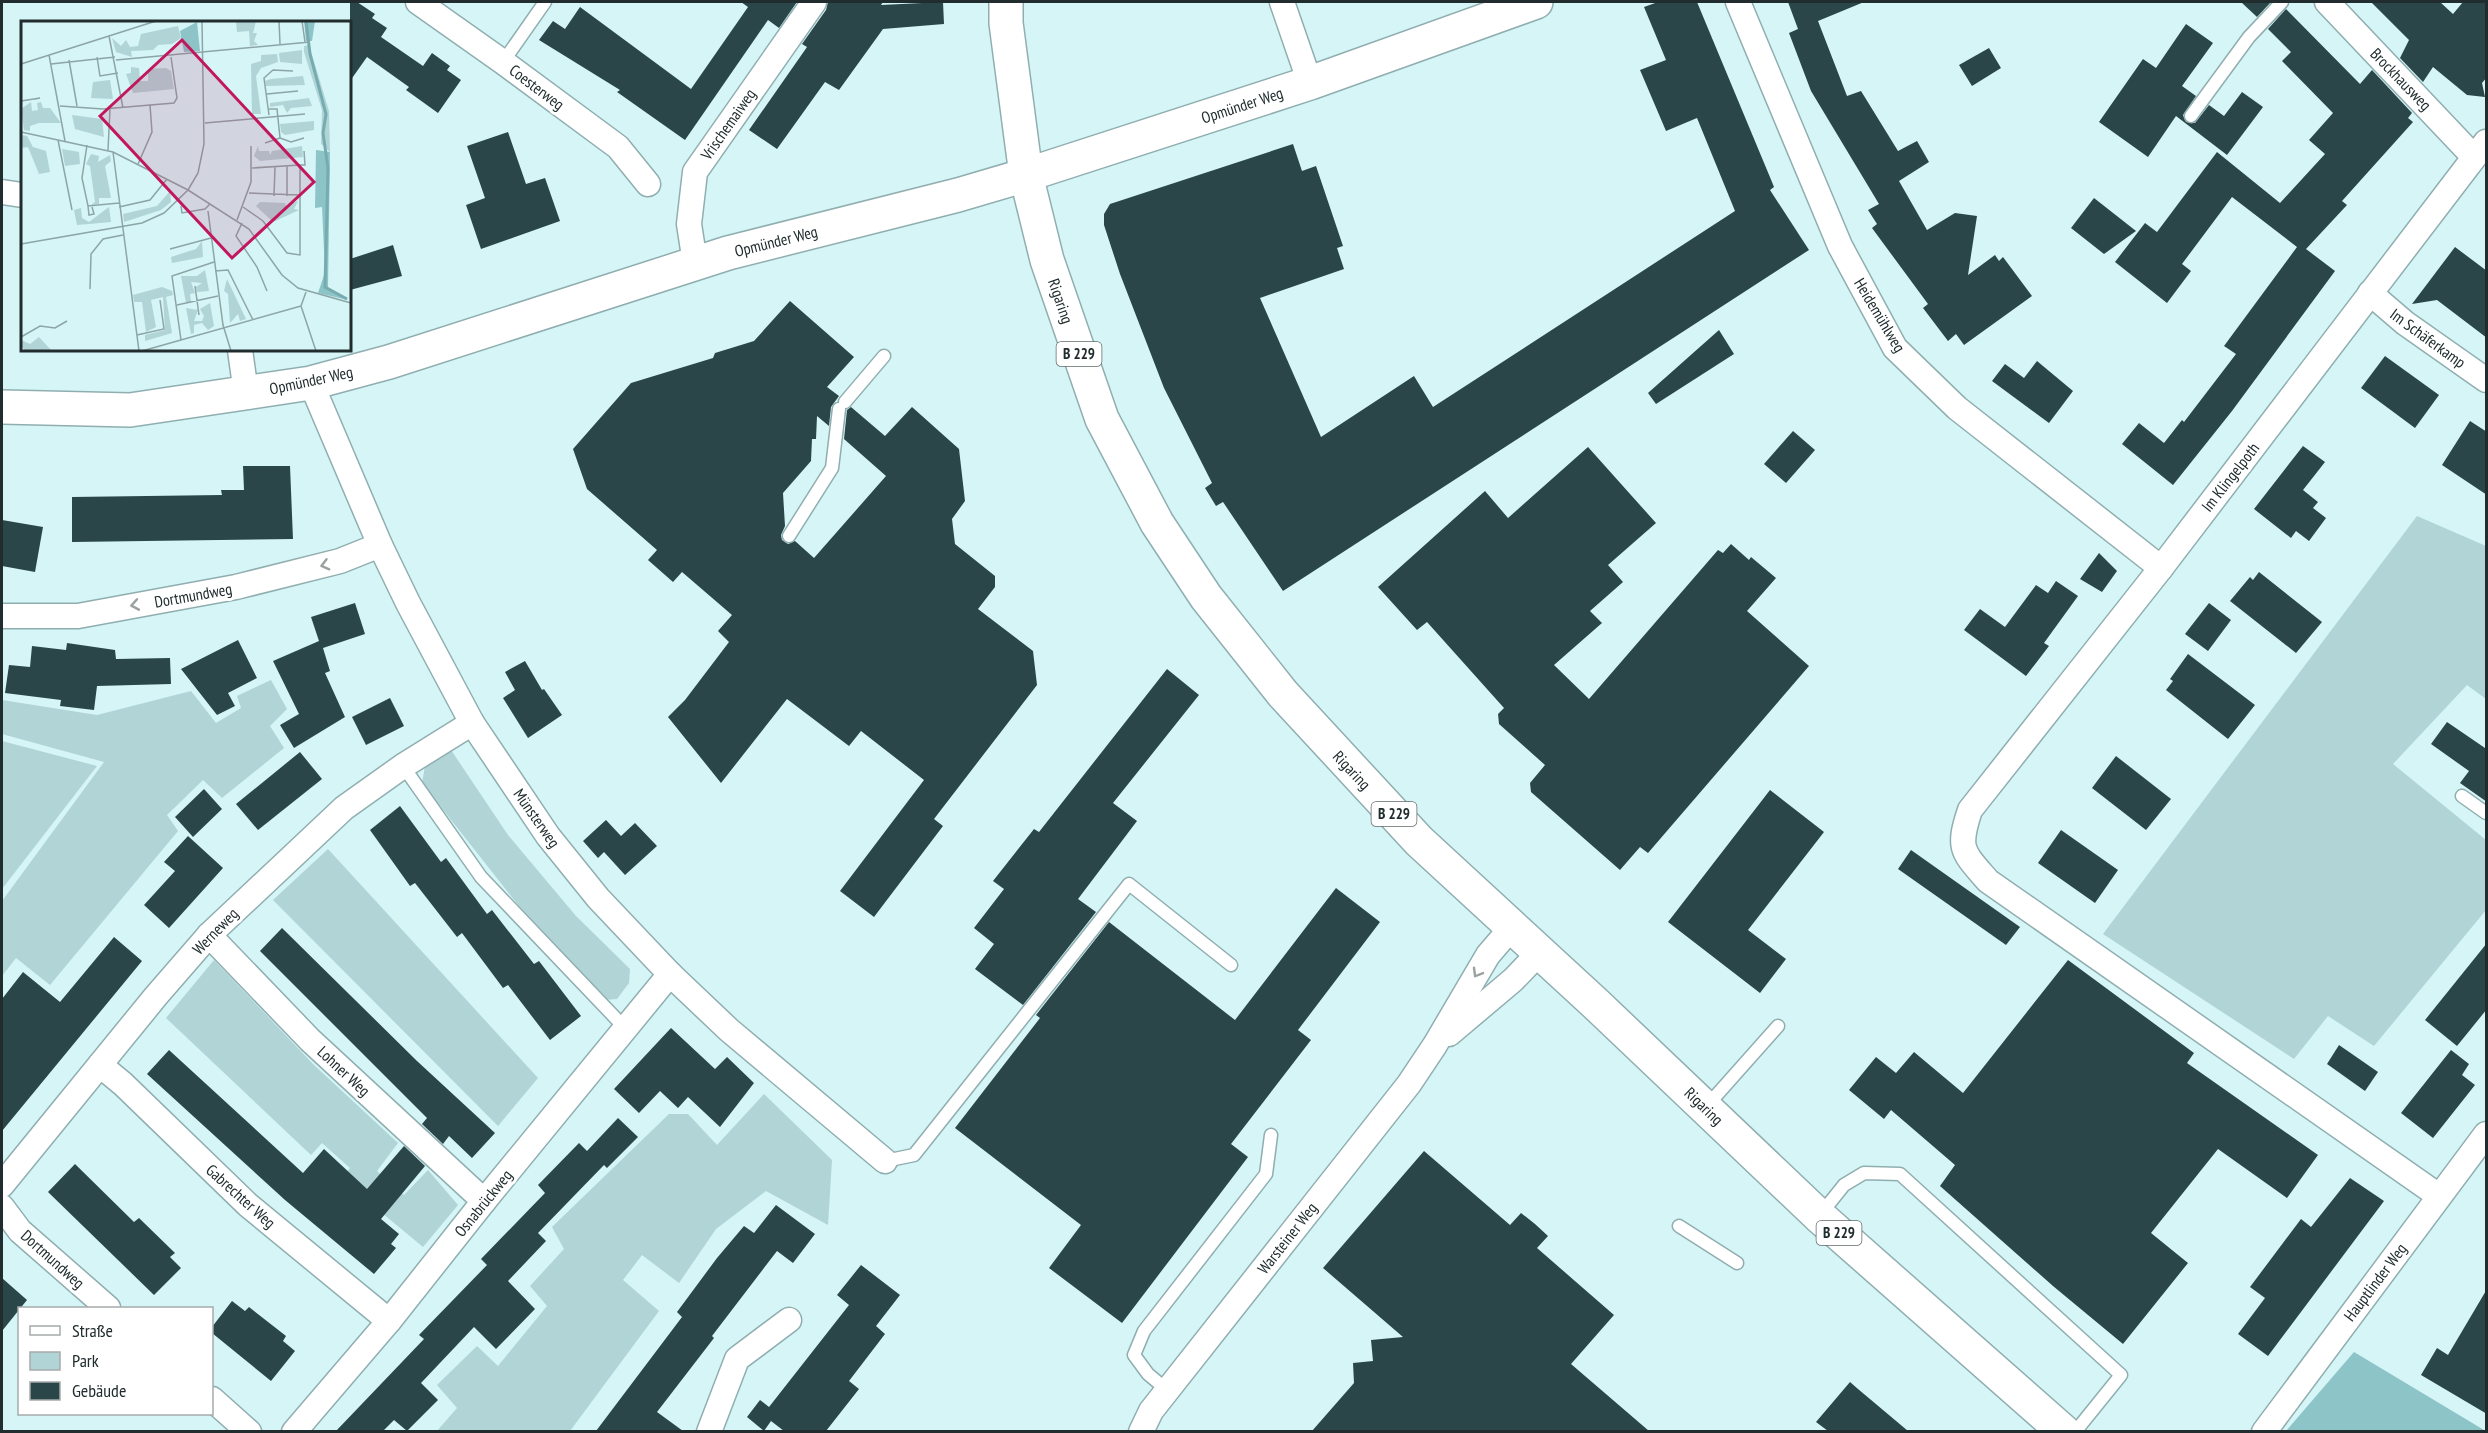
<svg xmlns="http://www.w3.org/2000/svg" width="2488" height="1433" viewBox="0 0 2488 1433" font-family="'PT Sans Narrow',sans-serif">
<rect width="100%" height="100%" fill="#d5f5f7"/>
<g fill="#b1d4d6">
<path d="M2417,516L2486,546V699L2467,685L2393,764L2486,840V910L2374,1046L2328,1016L2294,1059L2103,934Z"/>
<path d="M271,680L287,709L270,726L284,748L222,798L203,780L167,815L178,831L50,985L16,958L2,976V901L104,762L2,734V700L97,715L191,691L216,723L241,708L237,696Z"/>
<path d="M2,741L97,766L2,889Z"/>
<path d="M451,750L508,835L576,916L630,969L629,983L617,999L602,1000L529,919L422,783L425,766Z"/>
<path d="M328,849L538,1078L498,1126L273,900Z"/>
<path d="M214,960L314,1065L398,1143L377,1171L404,1195L428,1170L458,1205L423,1247L341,1179L350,1168L322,1143L311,1155L166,1018Z"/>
<path d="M764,1094L832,1160L828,1225L766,1191L716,1229L679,1283L642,1255L623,1280L659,1311L570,1431H437L457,1408L437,1385L477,1346L498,1366L547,1306L530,1286L564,1249L552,1227L669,1114H688L717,1145Z"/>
</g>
<path fill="#8dc4c8" d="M2354,1352L2484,1430L2486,1431H2286Z"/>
<g fill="#2b4648">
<path d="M350,2H357L375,14L372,18L387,28L381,37L423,66L432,53L450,66L447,70L461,80L438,113L406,90L409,87L367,57L350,81Z"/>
<path d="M741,2H797L779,28L768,20L685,140L617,92L620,90L539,40L553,21L565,29L580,7L691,89L748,7Z"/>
<path d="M828,2H883L881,5L943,2L944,24L883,29L839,90L825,82L777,149L749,130L807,47L802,44L826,10Z"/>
<path d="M1658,2H1697L1772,182L1774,187L1770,190L1809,250L1283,591L1223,502L1216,506L1205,488L1212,483L1164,388L1120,274L1104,225V214L1110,204L1293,144L1302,171L1316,166L1343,246L1337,248L1344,269L1260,298L1321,437L1414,376L1433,407L1735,211L1697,118L1666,131L1640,70L1666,60L1644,7Z"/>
<path d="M1788,2H1864L1818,21L1847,96L1861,91L1898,151L1917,141L1929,162L1899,181L1927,230L1955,213L1977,216L1968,275L1995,255L1999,261L2003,257L2032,296L1964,345L1956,334L1948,341L1923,308L1928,304L1872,228L1877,224L1868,210L1879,204L1811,91L1789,33L1798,29Z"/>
<path d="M2241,2H2271L2257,17Z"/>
<path d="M2371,2H2440L2453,14L2463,2H2487V77L2482,83L2485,97L2467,95L2433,67L2423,82L2400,58L2409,40Z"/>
<path d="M2286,9L2360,84L2372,70L2412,113L2408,118L2413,122L2342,201L2347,205L2306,249L2335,271L2232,411L2173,485L2122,444L2139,423L2164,443L2182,420L2184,422L2236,354L2224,346L2297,247L2232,197L2182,264L2191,271L2167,303L2115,262L2145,223L2157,232L2217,152L2280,203L2325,154L2309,140L2333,113L2282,61L2291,52L2268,29Z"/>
<path d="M2186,24L2213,43L2182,86L2196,96L2183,115L2186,122L2195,123L2209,105L2224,116L2242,92L2263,107L2227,155L2176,116L2148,157L2099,122L2143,59L2156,68Z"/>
<path d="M1989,48L2001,68L1972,86L1959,65Z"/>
<path d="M508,132L526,184L545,178L560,221L481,249L466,205L485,198L467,146Z"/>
<path d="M2094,198L2136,231L2104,254L2071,228Z"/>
<path d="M393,245L402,276L350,290V259Z"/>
<path d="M2455,247L2487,271V338L2437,300L2412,304Z"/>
<path d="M790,301L854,357L827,387L839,396L831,407L829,426L817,416L816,439H812L811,461L783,493L785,526L781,535L782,540L788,544L795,541L814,558L886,476L844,439L847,410L851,407L885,436L912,407L959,449L965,501L952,519L955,544L995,576V587L978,609L1033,651L1037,685L934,819L943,826L874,917L840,891L924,780L861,731L849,746L787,699L721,783L668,717L685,700L729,642L718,631L732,615L682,572L673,582L648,560L657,550L587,489L573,449L631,383L713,358L715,353L754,341Z"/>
<path d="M1719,330L1734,354L1656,404L1648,393Z"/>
<path d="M2385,356L2439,395L2415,428L2361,388Z"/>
<path d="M2037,361L2073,391L2049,423L1992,381L2005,364L2024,378Z"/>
<path d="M2470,421L2487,432V495L2442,465Z"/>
<path d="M1793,431L1815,450L1786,483L1764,464Z"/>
<path d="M2303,446L2325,462L2303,490L2318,502L2313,508L2326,518L2309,541L2296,531L2291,538L2254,509Z"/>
<path d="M1588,447L1656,523L1608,565L1623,582L1590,611L1602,623L1554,665L1589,699L1718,550L1723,553L1731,544L1749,560L1751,557L1776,578L1747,611L1809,666L1648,853L1640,847L1620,870L1531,792L1530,783L1545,765L1499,724L1498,714L1504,708L1427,622L1417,630L1378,587L1485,491L1508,518Z"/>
<path d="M243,466H290L293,539L72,542V497L222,495L221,490H244Z"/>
<path d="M2,520L43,527L35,572L2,566Z"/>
<path d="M2099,553L2117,571L2102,592L2080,579Z"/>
<path d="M2259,572L2322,622L2296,653L2230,601L2250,577L2253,580Z"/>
<path d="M2056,581L2078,596L2044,643L2049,646L2026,676L1964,630L1980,609L2005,627L2036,585L2048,593Z"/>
<path d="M355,603L365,634L323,648L330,671L325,673L345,717L294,748L280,725L299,714L273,661L319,641L311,617Z"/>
<path d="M2209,603L2231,620L2208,651L2185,634Z"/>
<path d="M238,640L257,678L228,693L235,706L217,715L181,669Z"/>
<path d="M67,643L115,650L116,659L170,658L171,684L97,686L94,710L60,706L61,700L5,693L9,665L30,667L32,646L66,650Z"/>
<path d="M2188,654L2255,705L2228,739L2166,690L2173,681L2170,679Z"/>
<path d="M525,661L542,690L544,689L562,715L528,738L503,698L515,690L505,672Z"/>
<path d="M1167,669L1199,695L1113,803L1137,821L1078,899L1096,912L1023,1005L975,969L994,944L974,928L1004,889L993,881L1034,829L1039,832Z"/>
<path d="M390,698L404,726L366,745L352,717Z"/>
<path d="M2447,722L2485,748L2487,747V802L2460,783L2469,771L2431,744Z"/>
<path d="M300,752L322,779L258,830L236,804Z"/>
<path d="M2116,756L2171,799L2146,830L2092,788Z"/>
<path d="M204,789L222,809L193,837L175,817Z"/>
<path d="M1770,790L1824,832L1748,930L1786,959L1760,993L1668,922Z"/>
<path d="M400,806L441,862L446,858L487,914L492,910L534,964L539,961L581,1016L550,1040L508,985L503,988L462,933L457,937L415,883L410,886L370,830Z"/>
<path d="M606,820L621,836L635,823L657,846L625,875L604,852L598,858L583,841Z"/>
<path d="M2061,830L2118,870L2095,903L2038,863Z"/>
<path d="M188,836L223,868L169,928L144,905L175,871L164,862Z"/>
<path d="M1911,850L2020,927L2006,945L1898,869Z"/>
<path d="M1336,888L1380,922L1298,1030L1311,1040L1231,1144L1248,1157L1122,1323L1049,1268L1081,1225L955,1128L1040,1018L1036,1015L1109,922L1235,1020Z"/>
<path d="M282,928L417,1061L495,1133L472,1158L449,1136L443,1144L422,1124L427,1118L260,951Z"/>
<path d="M114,937L142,961L2,1131V999L23,972L60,1002Z"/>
<path d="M2487,943V1009L2457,1046L2425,1020Z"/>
<path d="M2068,960L2194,1053L2187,1063L2318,1155L2287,1198L2218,1149L2151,1233L2188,1263L2123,1344L2053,1286L1940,1186L1955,1165L1891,1110L1884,1119L1849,1090L1876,1057L1896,1073L1914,1052L1963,1093Z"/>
<path d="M671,1028L715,1069L727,1057L754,1083L720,1127L688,1097L678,1108L660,1091L639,1113L614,1089Z"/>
<path d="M2339,1045L2378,1072L2365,1091L2327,1064Z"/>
<path d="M169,1050L303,1173L324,1149L367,1189L404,1146L425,1166L381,1219L399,1234L391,1244L396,1248L374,1274L285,1200L147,1074Z"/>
<path d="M2451,1050L2469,1064L2462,1075L2475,1085L2433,1138L2401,1113Z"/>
<path d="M618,1118L638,1137L607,1168L604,1165L538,1233L546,1241L508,1281L535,1309L496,1349L474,1327L421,1383L438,1400L407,1431L394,1420L383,1431H336L424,1339L419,1335L487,1265L481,1259L545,1193L538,1185L579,1143L587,1151Z"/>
<path d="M1424,1151L1510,1225L1521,1213L1535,1224L1548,1236L1537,1248L1614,1315L1571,1364L1649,1431H1312L1354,1383L1353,1363L1373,1361L1371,1340L1403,1337L1323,1268Z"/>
<path d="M75,1164L134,1222L139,1218L175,1253L170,1257L181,1268L154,1295L48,1192Z"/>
<path d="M2350,1178L2384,1201L2268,1356L2238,1334L2265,1298L2250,1287L2301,1219L2311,1227Z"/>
<path d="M776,1205L815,1234L793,1263L777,1251L712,1336L714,1338L657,1412L683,1431H596L682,1317L677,1312L717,1258L744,1226L754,1233Z"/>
<path d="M861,1265L900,1295L876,1326L885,1334L849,1381L859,1389L826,1431H784L771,1421L764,1431L747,1417L760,1400L769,1407L849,1305L837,1295Z"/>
<path d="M2,1278L27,1300L2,1331Z"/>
<path d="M2487,1289V1414L2421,1375L2437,1348L2448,1355Z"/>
<path d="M232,1301L245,1311L249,1307L286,1336L283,1341L295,1351L271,1381L212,1333V1327Z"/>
<path d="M1850,1382L1858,1389L1908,1431H1828L1816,1422Z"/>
</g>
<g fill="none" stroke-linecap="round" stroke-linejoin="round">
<defs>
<g id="lane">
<path d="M503,62L545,2"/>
<path d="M2191,116L2249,37L2282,2"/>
<path d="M845,402L884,356"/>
<path d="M789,536L832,468L839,409"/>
<path d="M403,766L481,877L625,1028"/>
<path d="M2462,796L2486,813"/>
<path d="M1706,1107L1778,1026"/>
<path d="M885,1161L914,1155L1129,884L1231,965"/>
<path d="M1820,1215L1844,1185L1864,1173L1900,1174L2121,1375L2075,1432"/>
<path d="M1679,1226L1737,1263"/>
<path d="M1167,1390L1148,1374L1134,1355L1144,1331L1266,1174L1271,1135"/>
</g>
<g id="street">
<path d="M418,2L503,62L618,147L648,184"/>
<path d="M1282,2L1310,83"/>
<path d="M1738,2L1840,246L1895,348L1957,408L2161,568"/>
<path d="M2327,2L2474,157"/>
<path d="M2,192L22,195"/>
<path d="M695,263L689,224L695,172L814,2"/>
<path d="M2370,293L2405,323L2486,380"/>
<path d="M240,350L246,393"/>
<path d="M311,383L380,545L408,603L472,723L548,836L598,898L670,974L729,1030L885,1161"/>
<path d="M2,616H78L236,587L340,561L380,545"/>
<path d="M209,935L310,1040L484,1201"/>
<path d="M1449,1034L1513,980L1540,952"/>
<path d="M100,1065L123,1084L248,1205L389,1321"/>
<path d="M2,1185L156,996L209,935L344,808L403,766L472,723"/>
<path d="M2439,1196L1988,881C1962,851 1957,849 1970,810L2161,568L2486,142"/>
<path d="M2,1207L20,1231L108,1308"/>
<path d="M212,1399L249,1432"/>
<path d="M294,1432L389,1321L484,1201L670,974"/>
<path d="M709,1432L737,1359L789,1320"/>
<path d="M1141,1432L1151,1411L1409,1084L1435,1045L1488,955L1512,927"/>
<path d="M2264,1432L2486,1134"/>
</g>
<path id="secondary" d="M2,407L130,410L311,383L389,362L728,253L958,195L1026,175L1310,83L1536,2"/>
<path id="primary" d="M1006,2V23L1026,175L1047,260L1102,419L1157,523L1206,597L1283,694L1419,841L1596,1004L1819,1216L2064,1432"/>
</defs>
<use href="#lane" stroke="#90aeb0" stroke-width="15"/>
<use href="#street" stroke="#90aeb0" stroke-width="27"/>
<use href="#secondary" stroke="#90aeb0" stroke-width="36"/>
<use href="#primary" stroke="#90aeb0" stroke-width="36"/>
<use href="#lane" stroke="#fff" stroke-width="12"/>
<use href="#street" stroke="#fff" stroke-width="24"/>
<use href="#secondary" stroke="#fff" stroke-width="33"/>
<use href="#primary" stroke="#fff" stroke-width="33"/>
</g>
<defs><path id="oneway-chevron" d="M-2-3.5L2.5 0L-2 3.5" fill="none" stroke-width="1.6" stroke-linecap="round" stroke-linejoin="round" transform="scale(1.5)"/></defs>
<g stroke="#9ba0a0">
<use href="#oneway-chevron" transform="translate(325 565) rotate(165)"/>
<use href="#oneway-chevron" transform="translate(135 605) rotate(170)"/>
<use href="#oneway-chevron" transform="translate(1477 973) rotate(120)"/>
</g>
<g text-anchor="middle" stroke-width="6" stroke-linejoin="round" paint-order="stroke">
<g fill="#fff" stroke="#636b6c" stroke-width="1.5">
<rect x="1056.5" y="342" width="45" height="24" rx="4.5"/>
<rect x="1371.5" y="802" width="45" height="24" rx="4.5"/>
<rect x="1816.5" y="1221" width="45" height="24" rx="4.5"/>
</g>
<g font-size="15" font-weight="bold" fill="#202c2d">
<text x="1079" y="359">B 229</text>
<text x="1394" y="819">B 229</text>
<text x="1839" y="1238">B 229</text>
</g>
<g font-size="16" fill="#202c2d" stroke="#fff">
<text transform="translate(2401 79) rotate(46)" y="6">Brockhausweg</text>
<text transform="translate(537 87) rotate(37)" y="6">Coesterweg</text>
<text transform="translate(1242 105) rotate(-18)" y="6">Opmünder Weg</text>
<text transform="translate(728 124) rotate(-55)" y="6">Vrischemaiweg</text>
<text transform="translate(776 241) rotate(-14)" y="6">Opmünder Weg</text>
<text transform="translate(1061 301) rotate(71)" y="6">Rigaring</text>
<text transform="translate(1880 315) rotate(59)" y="6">Heidemühlweg</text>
<text transform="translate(2428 338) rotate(36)" y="6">Im Schäferkamp</text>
<text transform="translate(311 380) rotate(-12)" y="6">Opmünder Weg</text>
<text transform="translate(2230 477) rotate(-52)" y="6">Im Klingelpoth</text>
<text transform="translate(193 595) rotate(-10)" y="6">Dortmundweg</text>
<text transform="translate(1352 770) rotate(47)" y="6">Rigaring</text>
<text transform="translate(537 818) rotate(55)" y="6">Münsterweg</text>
<text transform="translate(215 931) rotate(-46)" y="6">Werneweg</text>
<text transform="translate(344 1071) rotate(43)" y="6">Lohner Weg</text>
<text transform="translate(1704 1106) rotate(44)" y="6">Rigaring</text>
<text transform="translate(241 1196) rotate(42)" y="6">Gabrechter Weg</text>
<text transform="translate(483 1203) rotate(-51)" y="6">Osnabrückweg</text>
<text transform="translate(1287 1238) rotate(-52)" y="6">Warsteiner Weg</text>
<text transform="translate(53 1259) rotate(42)" y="6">Dortmundweg</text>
<text transform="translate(2375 1282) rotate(-53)" y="6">Hauptlinder Weg</text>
</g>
</g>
<g transform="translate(21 21)">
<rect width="330" height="330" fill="#d5f5f7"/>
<path d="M215,0H235L232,12H236L233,20L237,24L229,25L228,10L216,11ZM157,5L160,17L151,23L137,24L132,29L110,30L111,36L95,31L91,17L100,25L105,19L109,26L117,25L120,13ZM288,24L308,90L309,131L300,123L301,89L283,31V25ZM281,29V43L259,41L258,32ZM256,33L257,41L240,47L235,55L240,93H231L230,43L240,40V34ZM110,46L118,47L119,60H127V48L145,47L150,50L153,68L112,72L105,53L110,52ZM282,55L284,64L245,65L244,60L250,58ZM89,59L92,78L70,77L72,61ZM288,77L291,85L270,87L266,92L262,84L249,86V82ZM10,81L11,90L17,89L16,82L20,81L22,87H29L40,102H18L9,105V110L3,109L0,88ZM51,94L81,98L83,116L54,108ZM293,100V109L264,114L260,111L259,103ZM0,114L6,115L12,126L25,130L29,151L18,153L7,126L0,127ZM237,125L238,130H248L249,134L251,130L281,125L282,136L239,140L233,135ZM41,128L58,131L59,143L44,145ZM70,133L78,135L77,141L89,134L90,140L84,145L90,177H78V183L70,184L74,181L69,145L65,143ZM149,170L150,181L140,189L103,201L102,193L136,185ZM277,180L273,188L278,189L252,201L235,185L239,181L264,182L265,185ZM88,186L90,201L56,204L53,189L60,187L61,197L68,201ZM181,220L182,236L151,242L150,236L175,228ZM184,249L188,270L176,271L175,266L181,262L170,261L174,272L169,273L170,281L165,282L160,255H176ZM206,258L225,298L219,300L217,293L209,302L207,273L203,270ZM141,266L151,270L152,274L145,276L151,312L124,320V314L144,309L142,276L130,279L135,306L125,311L121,281H113L112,274ZM189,282L193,305L187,309L181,302L173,304V312L170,313L165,287L177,289L173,300H181L183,295L179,288ZM18,316L31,330H5L0,325V319L9,323Z" fill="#b1d4d6"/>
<path d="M283,0H294L291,20H285ZM176,1L179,30L163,31L159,10ZM295,129L309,131L307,267L327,279L297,272L304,251L301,186L294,187Z" fill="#8dc4c8"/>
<path fill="none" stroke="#76acb0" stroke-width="3" d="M285,0L289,33L305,93L302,112L307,147L304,266L326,278"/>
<path fill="none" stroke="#8da5a6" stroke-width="1.5" d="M258,0L259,23M281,0L284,21M88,15L102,87M28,34L44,120M76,36L79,55L97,52M48,39L56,85M95,39L289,21M0,43L135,0M30,43L94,36M246,73L277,70M0,80L19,77L14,78M39,85L82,88L153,82L156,77L150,36M248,94L243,57L252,49L272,50M184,102L284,93M0,111L92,131L167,169M259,117L270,121L283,117M37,119L51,189M244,122L259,117L256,88H248M66,124L61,157L67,185L98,182M87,129L89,88M92,131L118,330M117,143L131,111L129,84M266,145V175M231,147L279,144M167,169L228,208L261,254L277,267L330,282M228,172L279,174M253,175L254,146M67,185L68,194L73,193L71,186M160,185L161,192L184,188L189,183M98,186L129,179L146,158M222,186L242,200L266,232L279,234V144H284L283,130M187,190L202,304L210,330M216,199L230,161V125M221,202L215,215L236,246L246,270M0,223L121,202L143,192L167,169L177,152L183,123L181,0M149,228L190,217M194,250L207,249L232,299M174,265L178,294M69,268L70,233L82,218L102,214M285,271L280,285L295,330M156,284L197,275M116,314L143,308L139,279M0,316L19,305L34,307L46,300M160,319L151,255L193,241M121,330L280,285"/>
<path fill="#c2185b" fill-opacity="0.15" stroke="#c2185b" stroke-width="3" d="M161,19L293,161L211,237L79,95Z"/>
<rect width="330" height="330" fill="none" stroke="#202c2d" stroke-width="3"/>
</g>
<rect width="2488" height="1433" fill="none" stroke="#202c2d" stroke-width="6"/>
<rect x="18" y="1307" width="195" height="108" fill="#ffffff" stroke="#a6abab" stroke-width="1.5"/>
<rect x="30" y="1326" width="30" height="9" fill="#ffffff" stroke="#a6abab" stroke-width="1.5"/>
<text x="72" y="1337" font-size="18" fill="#202c2d">Straße</text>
<rect x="30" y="1352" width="30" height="18" fill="#b1d4d6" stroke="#a6abab" stroke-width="1.5"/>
<text x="72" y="1367" font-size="18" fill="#202c2d">Park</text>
<rect x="30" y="1382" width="30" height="18" fill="#2b4648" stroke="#a6abab" stroke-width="1.5"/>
<text x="72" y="1397" font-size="18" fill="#202c2d">Gebäude</text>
</svg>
